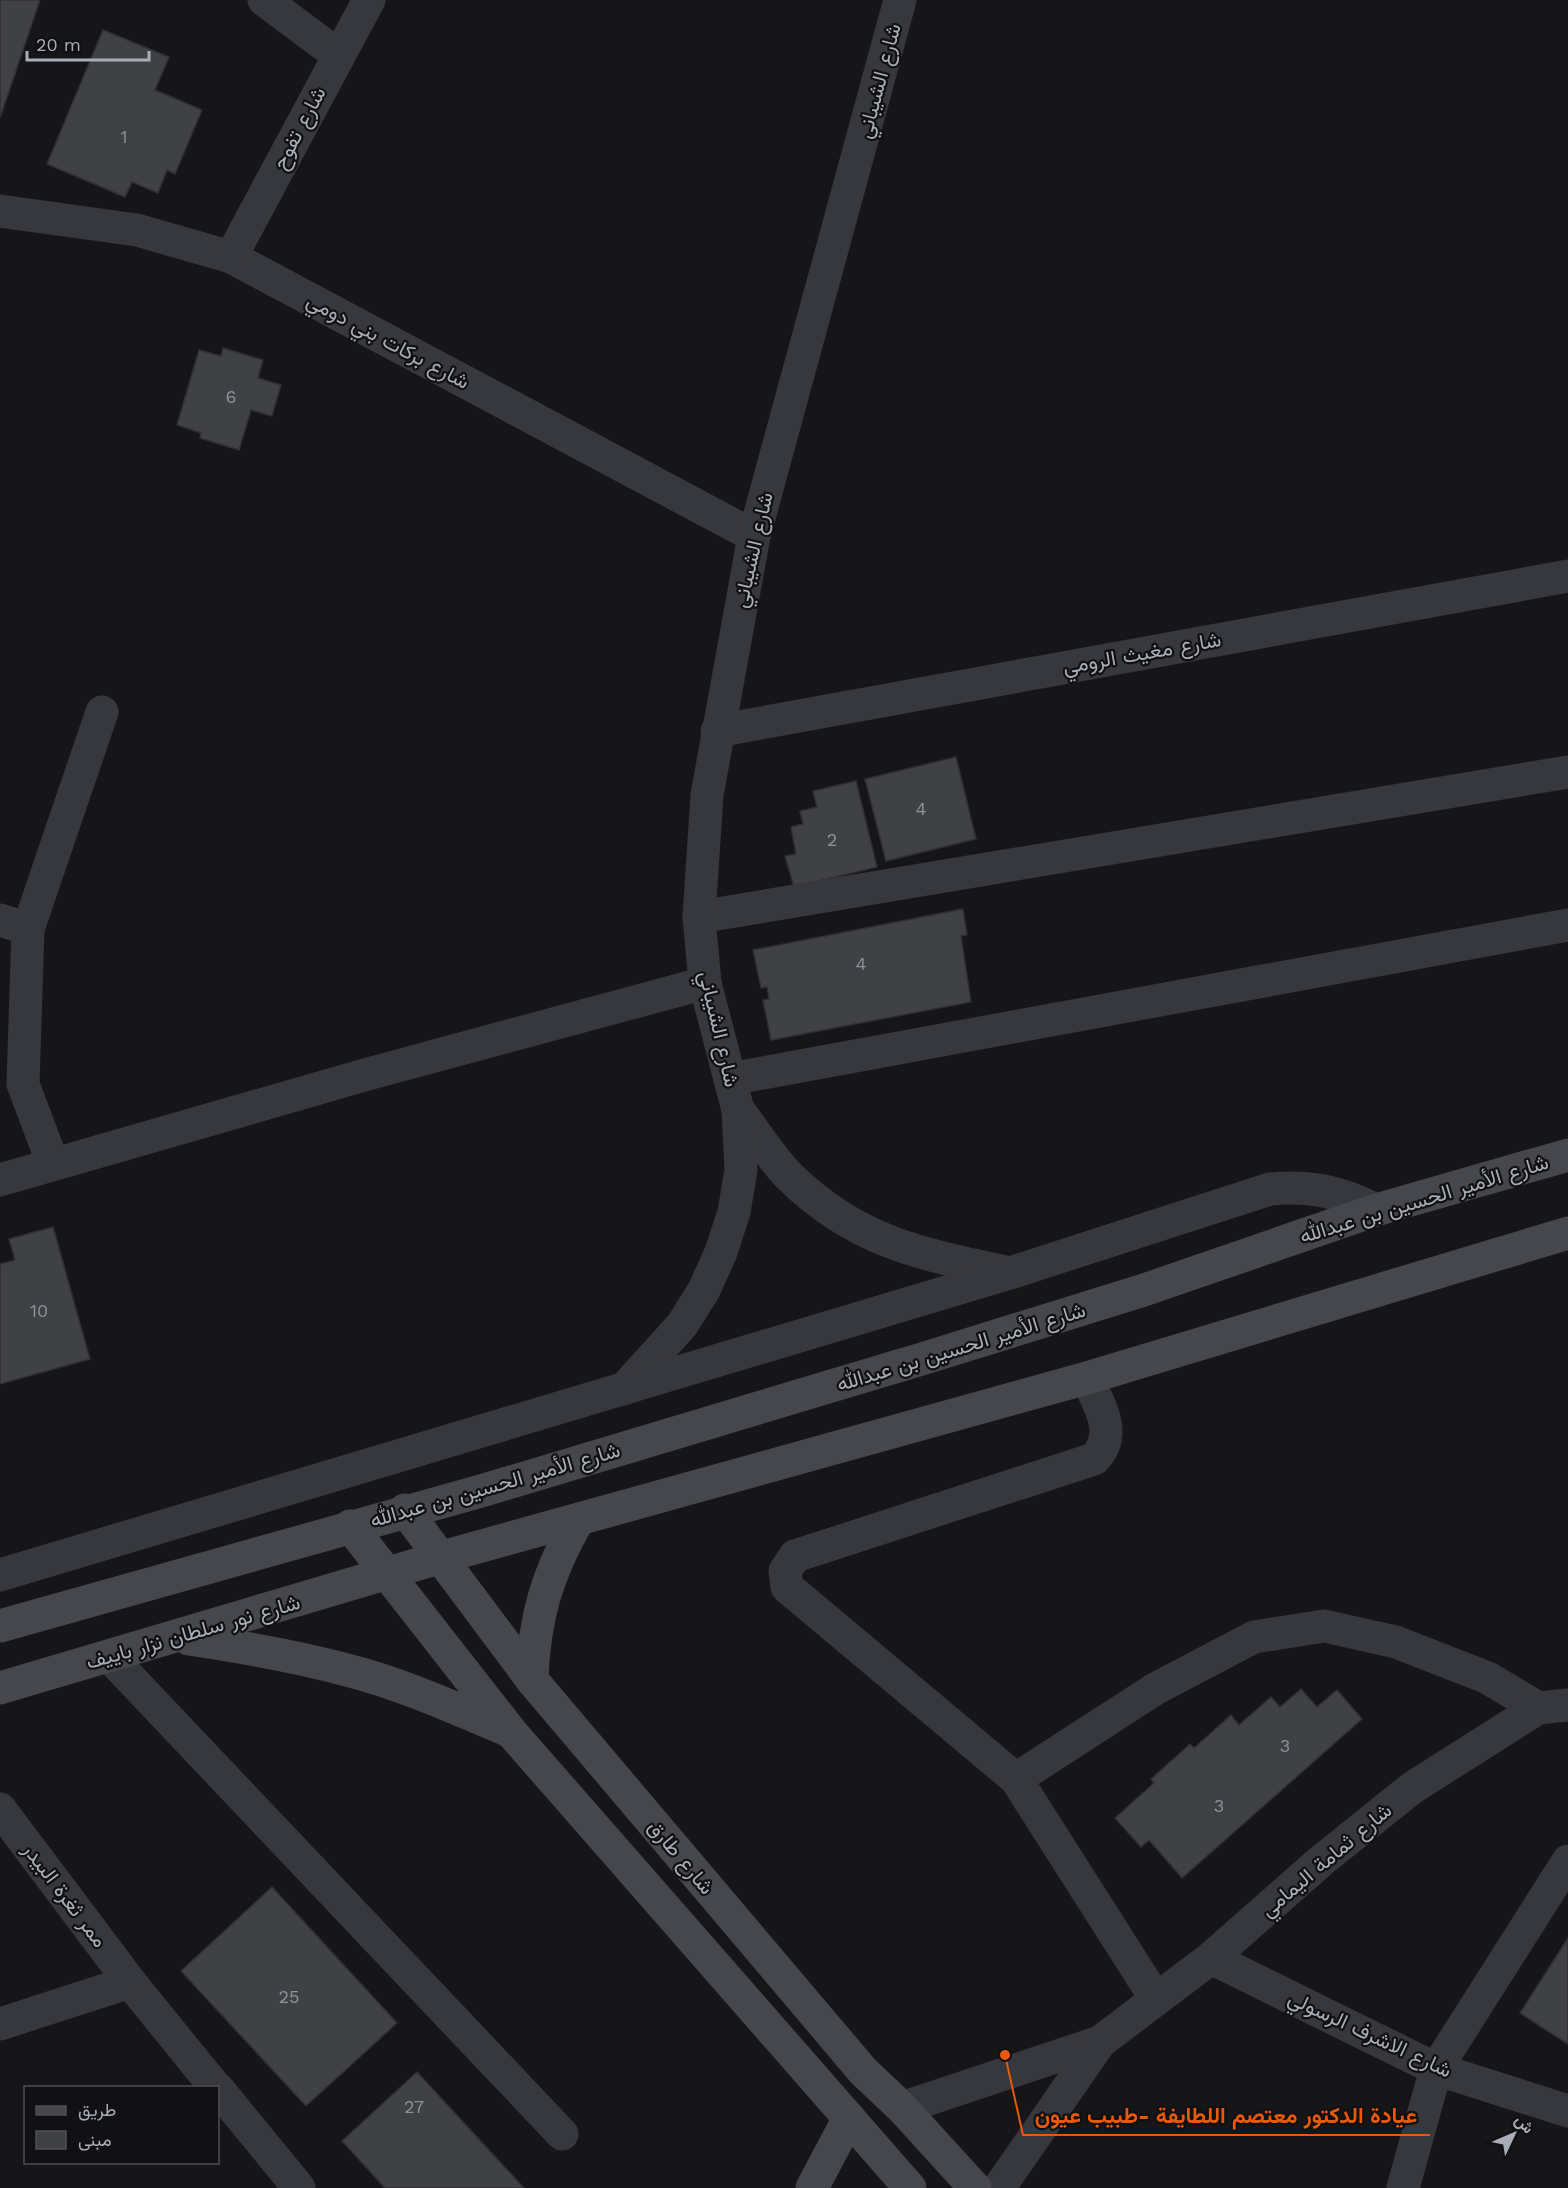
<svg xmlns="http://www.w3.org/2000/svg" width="1568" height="2188" viewBox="0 0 1568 2188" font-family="'Work Sans',Vazirmatn,sans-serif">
<rect width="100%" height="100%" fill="#161618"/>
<g fill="#404145" stroke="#303034" stroke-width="1.5">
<path d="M0,0H40L0,118Z"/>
<path d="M103,30L169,57L155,90L202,110L175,174L167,170L158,193L132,182L125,197L47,164Z"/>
<path d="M223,348L263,360L258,378L281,385L272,416L251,410L239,450L200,438L201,433L177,425L199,350L221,356Z"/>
<path d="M956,757L976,839L886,861L865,779Z"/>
<path d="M856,781L877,867L794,887L785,856L796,854L791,827L803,824L800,811L817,807L813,791Z"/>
<path d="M963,909L967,935L961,936L971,1002L771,1040L763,1000L769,999L767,987L761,988L753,950Z"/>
<path d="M53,1227L90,1359L0,1384V1264L15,1260L9,1239Z"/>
<path d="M1301,1689L1317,1707L1337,1690L1362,1719L1182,1878L1149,1840L1141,1847L1115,1818L1154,1783L1151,1779L1190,1744L1194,1748L1231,1715L1239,1725L1271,1697L1280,1707Z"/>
<path d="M272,1887L397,2023L306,2106L181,1971Z"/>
<path d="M1568,1938V2044L1520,2013Z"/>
<path d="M417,2072L524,2188H385L342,2141Z"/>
</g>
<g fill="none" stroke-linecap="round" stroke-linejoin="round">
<g stroke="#37383d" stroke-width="33">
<path d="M264,0L338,55"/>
<path d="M0,211L137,230L231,257L754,536"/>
<path d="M231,257L369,0"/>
<path d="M717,731L1568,576"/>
<path d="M699,917L1568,772"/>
<path d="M0,920L28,929"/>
<path d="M730,1079L1568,925"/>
<path d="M738,1110C755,1131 770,1157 789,1176C855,1241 919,1254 1006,1272"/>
<path d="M53,1164L23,1084L28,929L102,712"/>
<path d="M0,1180L368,1074L705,983"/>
<path d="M1087,1378C1099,1405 1119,1434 1094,1459L795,1556L785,1571L787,1587L1016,1779L1156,1999"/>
<path d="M624,1389L682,1325L704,1290L721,1252L734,1212L741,1170L738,1110L705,983L699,917L707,795L754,536L900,0"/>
<path d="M0,1575L1010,1273L1270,1189C1310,1185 1341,1192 1376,1210"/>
<path d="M110,1657L562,2134"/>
<path d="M1016,1779L1155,1689L1254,1637L1324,1626L1396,1642L1488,1678L1538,1708"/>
<path d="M0,1809L130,1982L216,2088"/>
<path d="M1211,1958L1436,2069L1568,2111"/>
<path d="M0,2024L130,1982"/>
<path d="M218,2089L299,2188"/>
<path d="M902,2108L1100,2042L1211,1958L1321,1861L1412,1788L1538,1708L1568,1705"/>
<path d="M999,2188L1100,2042"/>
<path d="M1403,2188L1436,2069L1568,1861"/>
</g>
<g stroke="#45474d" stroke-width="33">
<path d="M405,1510L532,1680L863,2071L902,2108L975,2188"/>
<path d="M350,1526L512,1733L910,2188"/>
<path d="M0,1626L481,1491L925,1358L1144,1290L1376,1210L1568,1155"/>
<path d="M189,1639C242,1647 295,1656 347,1670C402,1684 455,1708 507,1730"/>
<path d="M532,1680C534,1618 547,1574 578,1520"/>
<path d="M0,1688L442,1557L1087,1378L1568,1233"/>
<path d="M812,2188L849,2118"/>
</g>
</g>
<g text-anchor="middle" stroke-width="4.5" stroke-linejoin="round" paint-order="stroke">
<g font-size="18" fill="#8e929b">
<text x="124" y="143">1</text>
<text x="231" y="403">6</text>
<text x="921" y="815">4</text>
<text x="832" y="846">2</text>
<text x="861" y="970">4</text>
<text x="39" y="1317">10</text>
<text x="1285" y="1752">3</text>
<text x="1219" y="1812">3</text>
<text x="289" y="2003">25</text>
<text x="414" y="2113">27</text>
</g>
<g font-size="21" fill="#a8adb8" stroke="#111113">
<text transform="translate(879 81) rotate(-75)" y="7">شارع الشيباني</text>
<text transform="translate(299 128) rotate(-62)" y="7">شارع تفوح</text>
<text transform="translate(388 341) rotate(28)" y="7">شارع بركات بني دومي</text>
<text transform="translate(753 550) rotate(-77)" y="7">شارع الشيباني</text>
<text transform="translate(1142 653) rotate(-10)" y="7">شارع مغيث الرومي</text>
<text transform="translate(719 1029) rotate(77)" y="7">شارع الشيباني</text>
<text transform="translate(1424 1199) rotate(-17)" y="7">شارع الأمير الحسين بن عبدالله</text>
<text transform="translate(961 1347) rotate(-17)" y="7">شارع الأمير الحسين بن عبدالله</text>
<text transform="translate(495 1485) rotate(-16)" y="7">شارع الأمير الحسين بن عبدالله</text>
<text transform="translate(193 1632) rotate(-16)" y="7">شارع نور سلطان نزار باييف</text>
<text transform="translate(681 1857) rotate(50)" y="7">شارع طارق</text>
<text transform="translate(1326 1860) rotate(-40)" y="7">شارع ثمامة اليمامي</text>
<text transform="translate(65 1895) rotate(53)" y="7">ممر ثغرة البيدر</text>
<text transform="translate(1370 2034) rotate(25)" y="7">شارع الاشرف الرسولي</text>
</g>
</g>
<path fill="none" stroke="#e8590c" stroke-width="2" d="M1005 2055L1023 2135H1430"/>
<circle fill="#e8590c" stroke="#111113" stroke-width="2" cx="1005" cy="2055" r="6"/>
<g font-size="22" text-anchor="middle" font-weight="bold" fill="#e8590c" stroke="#111113" stroke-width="4.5" stroke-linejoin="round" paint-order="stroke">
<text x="1226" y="2123">عيادة الدكتور معتصم اللطايفة -طبيب عيون</text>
</g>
<rect x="24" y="2086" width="195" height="78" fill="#111113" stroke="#4d4f55" stroke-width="1.5"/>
<rect x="36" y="2106" width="30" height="9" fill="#45474d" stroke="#4d4f55" stroke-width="1.5"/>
<text x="78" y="2116" font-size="18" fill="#a8adb8">طريق</text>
<rect x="36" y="2131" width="30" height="18" fill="#404145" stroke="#4d4f55" stroke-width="1.5"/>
<text x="78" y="2146" font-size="18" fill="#a8adb8">مبنى</text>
<g transform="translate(1514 2134) rotate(46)" stroke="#111113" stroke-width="4.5" paint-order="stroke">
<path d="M0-4.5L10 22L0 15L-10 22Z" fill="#a8adb8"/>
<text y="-9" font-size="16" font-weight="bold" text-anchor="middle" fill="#a8adb8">ش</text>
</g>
<path d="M27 51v9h122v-9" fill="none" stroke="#a8adb8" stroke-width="3"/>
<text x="36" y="51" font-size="18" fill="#a8adb8" stroke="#111113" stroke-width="4.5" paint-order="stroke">20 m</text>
</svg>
